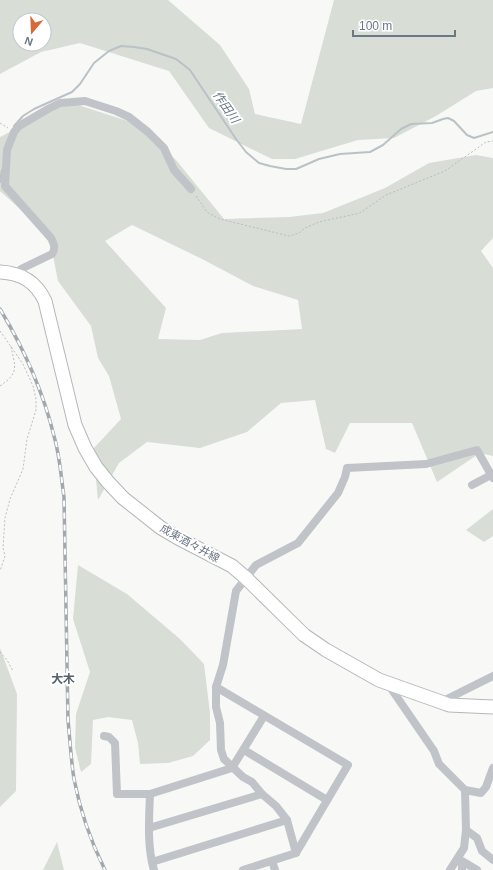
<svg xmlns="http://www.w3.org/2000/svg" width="493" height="870" font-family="Arial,'Noto Sans JP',sans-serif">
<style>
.green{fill:#d8ddd6;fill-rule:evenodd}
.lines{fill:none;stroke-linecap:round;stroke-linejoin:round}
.stream{stroke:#b9c2c7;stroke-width:2}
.primary-casing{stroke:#b4b8bc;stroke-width:15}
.path{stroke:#bbbdc0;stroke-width:1;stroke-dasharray:2 2;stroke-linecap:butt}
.street{stroke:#c0c4c8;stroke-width:8}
.primary{stroke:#fff;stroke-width:13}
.rail-casing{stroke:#a2a8ae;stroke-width:3.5}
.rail{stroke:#fff;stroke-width:2;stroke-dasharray:6;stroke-linecap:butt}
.labels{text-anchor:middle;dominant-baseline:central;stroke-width:4;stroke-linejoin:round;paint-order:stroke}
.street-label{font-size:11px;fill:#6a7785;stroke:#fff}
.water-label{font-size:12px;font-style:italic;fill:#667780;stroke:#fff}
.neighbourhood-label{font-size:12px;font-weight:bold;fill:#57616b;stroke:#fff}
</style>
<rect width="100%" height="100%" fill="#f8f9f6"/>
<g class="green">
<path d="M 0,0 L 168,0 L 220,45 L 249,89 L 255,114 L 301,124 L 334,0 L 493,0 L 493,88 L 476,91 L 436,116 L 394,138 L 358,140 L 295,159 L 272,159 L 209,128 L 169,71 L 80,43 L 41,52 L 0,74 ZM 20,20 L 44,20 L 44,44 L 20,44 Z"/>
<path d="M 69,102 L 140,125 L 176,160 L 224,219 L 289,217 L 323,213 L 385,188 L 429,163 L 476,155 L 493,158 L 493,238 L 481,251 L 493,268 L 493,456 L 480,453 L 437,482 L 412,423 L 350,423 L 335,453 L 326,449 L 315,400 L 281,403 L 247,432 L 200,448 L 147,442 L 119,463 L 98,500 L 93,449 L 121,419 L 109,376 L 98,358 L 91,326 L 58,281 L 49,235 L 0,191 L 0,137 ZM 132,225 L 202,259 L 253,286 L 298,300 L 302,329 L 222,333 L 200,340 L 158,339 L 166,308 L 105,241 Z"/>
<path d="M 493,509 L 493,536 L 484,542 L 466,530 Z"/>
<path d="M 78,565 L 127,594 L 180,639 L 204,664 L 210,713 L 210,740 L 193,756 L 168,763 L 140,764 L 138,743 L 132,720 L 108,717 L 93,720 L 91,764 L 81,772 L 75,748 L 76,714 L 90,672 L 73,619 Z"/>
<path d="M 0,648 L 17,694 L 16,791 L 0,807 Z"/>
<path d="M 57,842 L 64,870 L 43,870 Z"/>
</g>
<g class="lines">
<g class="stream">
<path d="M 14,126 L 23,116 L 34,109 L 72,92 L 80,84 L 94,63 L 109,51 L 121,46 L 134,47 L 147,49 L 176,59 L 190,70 L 236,139 L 246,152 L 259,163 L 270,166 L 286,169 L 296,169 L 319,159 L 340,154 L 370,152 L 383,145 L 401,129 L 411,124 L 432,123 L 443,119 L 448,118 L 454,121 L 467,135 L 474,138 L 493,132"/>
<path d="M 0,182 L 2,170"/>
</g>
<defs>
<path id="primary" d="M 0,272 C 22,273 36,282 45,301 L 75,425 L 85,448 L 96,467 L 108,482 L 123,498 L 161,528 L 178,538 L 232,566 L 246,578 L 304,635 L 326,650 L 379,680 L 441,702 L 449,705 L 493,707"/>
</defs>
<use href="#primary" class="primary-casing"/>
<g class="path">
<path d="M 0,123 L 8,128"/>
<path d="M 196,196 L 207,212 L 212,215 L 220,219 L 289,236 L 299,233 L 305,228 L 319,222 L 360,213 L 386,195 L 445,171 L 486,142 L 493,141"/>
<path d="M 0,331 L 23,364 L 33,386 L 36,399 L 36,410 L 27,439 L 23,469 L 10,499 L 5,518 L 3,548 L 5,556 L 0,571"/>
<path d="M 0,386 C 20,372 15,368 11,346"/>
<path d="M 0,652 L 7,660 L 13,671"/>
</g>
<g class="street">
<path d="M 16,275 L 21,269 L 52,254 C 56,248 54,244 51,238 L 5,186 L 7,150 L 14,132 L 19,126 L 48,109 L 60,103 L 85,101 L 116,111 L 129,117 L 148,132 L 164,148 L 174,170 L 191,189"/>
<path d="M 472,485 L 491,475"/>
<path d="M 388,684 L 434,751 L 439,764 L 465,790 L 466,830 L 477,838 L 482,851 L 493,860"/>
<path d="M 216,687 L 348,765 L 296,853 L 243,870"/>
<path d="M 441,702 L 493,676"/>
<path d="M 104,736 L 109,737 L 115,743 L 117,794 L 150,794 L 232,768 L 264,716"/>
<path d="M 244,750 L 327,800"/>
<path d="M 465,790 L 481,793 L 486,787 L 493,768"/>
<path d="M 150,794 C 149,819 147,847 154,870"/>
<path d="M 149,828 L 262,794"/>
<path d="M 296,853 L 287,820 L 276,806 L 262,794 L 252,782 L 243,777 L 224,759 L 221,750 L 220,723 L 216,707 L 216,687 L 223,665 L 236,591 L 256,565 L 298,543 L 338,493 L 345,477 L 347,468 L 426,464 L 477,450 L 493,478"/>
<path d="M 272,861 L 275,870"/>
<path d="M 152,862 L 287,820"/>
<path d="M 450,870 L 464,848 L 466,830"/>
<path d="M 462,870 L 462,861 L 477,870"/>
</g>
<use href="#primary" class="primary"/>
<defs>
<path id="rail" d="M 0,309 C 24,349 43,391 54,436 C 60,456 61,477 64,497 L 68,720 C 70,740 71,760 74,779 C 80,810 91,842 105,870"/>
</defs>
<use href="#rail" class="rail-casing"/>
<use href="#rail" class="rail"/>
</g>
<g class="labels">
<g class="street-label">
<text transform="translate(190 543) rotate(29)">成東酒々井線</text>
</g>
<g class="water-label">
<text transform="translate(226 107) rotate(55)">作田川</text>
</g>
<g class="neighbourhood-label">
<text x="63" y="679">大木</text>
</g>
</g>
<g transform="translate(32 32) rotate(199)"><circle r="19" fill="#ffffff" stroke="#c3c9ce"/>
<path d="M0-3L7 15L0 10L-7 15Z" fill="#d76938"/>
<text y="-6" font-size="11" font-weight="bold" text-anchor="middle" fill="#6a7785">N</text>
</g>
<path d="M353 30v6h102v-6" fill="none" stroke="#6a7785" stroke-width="2"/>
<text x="359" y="30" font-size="12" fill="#6a7785" stroke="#ffffff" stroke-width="3" paint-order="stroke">100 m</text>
</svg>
